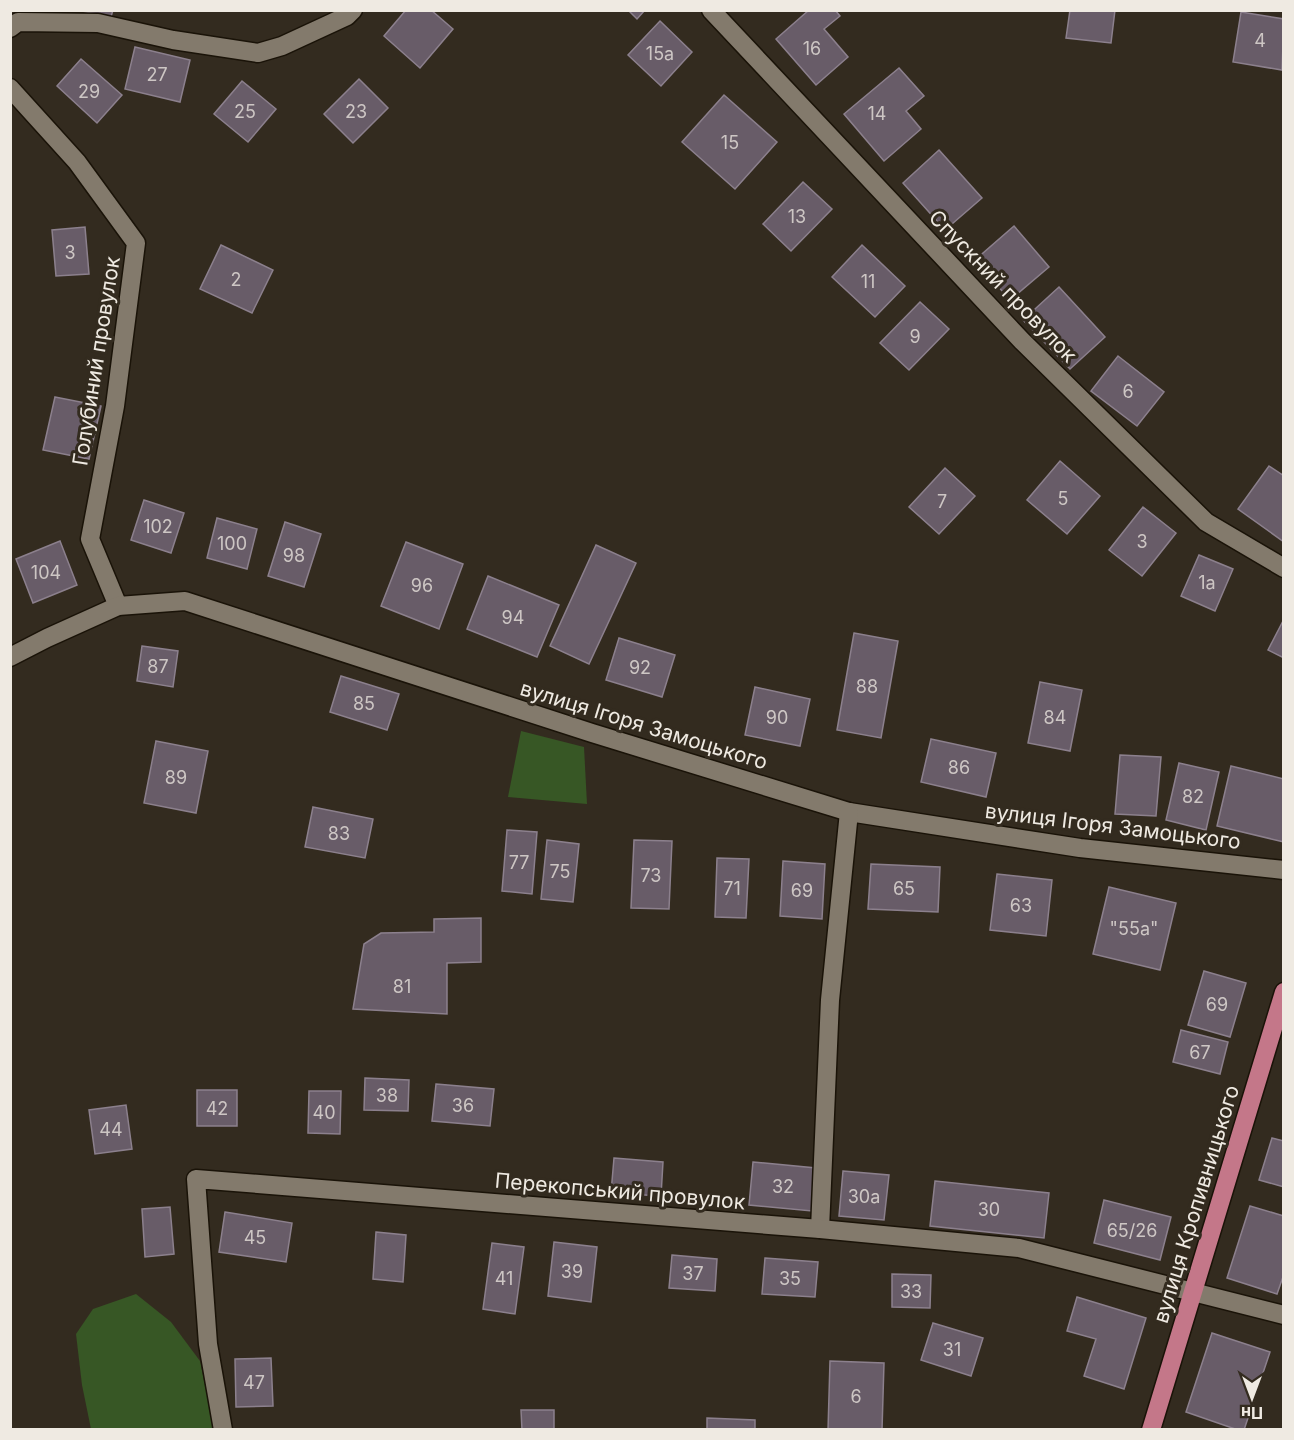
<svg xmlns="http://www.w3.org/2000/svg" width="1294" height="1440" font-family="Inter,sans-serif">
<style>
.green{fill:#375725}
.building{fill:#685c68;stroke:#8c808d;stroke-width:1.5}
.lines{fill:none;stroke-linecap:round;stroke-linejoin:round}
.minor-casing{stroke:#1a1308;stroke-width:21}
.major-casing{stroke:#1a1308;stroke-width:21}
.minor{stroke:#837a6c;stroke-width:18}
.major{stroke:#c47789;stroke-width:18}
.labels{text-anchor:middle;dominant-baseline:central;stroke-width:6;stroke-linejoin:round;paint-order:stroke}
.number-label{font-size:18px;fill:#cdc6c4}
.street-label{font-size:21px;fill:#efeae2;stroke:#332b1f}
</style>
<rect width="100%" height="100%" fill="#332b1f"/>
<g class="green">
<path d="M 521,731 L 584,747 L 587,804 L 508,797 Z"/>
<path d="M 136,1294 L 171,1322 L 200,1361 L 214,1429 L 91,1429 L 82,1385 L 76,1334 L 93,1309 Z"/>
</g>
<g class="building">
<path d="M 77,10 L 113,10 L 111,17 Z"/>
<path d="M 406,10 L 431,10 L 453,29 L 420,68 L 384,36 Z"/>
<path d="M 628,10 L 645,10 L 637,19 Z"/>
<path d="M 809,10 L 835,10 L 840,16 L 824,29 L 848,57 L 816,85 L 776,39 Z"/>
<path d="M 1070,10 L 1115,10 L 1111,43 L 1066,38 Z"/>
<path d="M 1241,12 L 1284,19 L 1282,70 L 1233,62 Z"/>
<path d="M 660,21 L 692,52 L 661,86 L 628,55 Z"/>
<path d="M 135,47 L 190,60 L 180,102 L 125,89 Z"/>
<path d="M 81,59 L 122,95 L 97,123 L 57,86 Z"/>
<path d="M 899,68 L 924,96 L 906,111 L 921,129 L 884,161 L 844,114 Z"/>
<path d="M 359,79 L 388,108 L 353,143 L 324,114 Z"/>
<path d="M 242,81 L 276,109 L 248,142 L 214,114 Z"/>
<path d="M 724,95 L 777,142 L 735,189 L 682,142 Z"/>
<path d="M 939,150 L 982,198 L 945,230 L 903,183 Z"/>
<path d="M 803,182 L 832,209 L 791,251 L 763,224 Z"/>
<path d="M 1014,226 L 1049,267 L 1010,300 L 975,260 Z"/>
<path d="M 85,227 L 89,274 L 56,276 L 52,230 Z"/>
<path d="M 221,245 L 273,270 L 252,313 L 200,289 Z"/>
<path d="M 862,245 L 905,286 L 875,317 L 832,277 Z"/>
<path d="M 1059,287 L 1105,337 L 1070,369 L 1023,320 Z"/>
<path d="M 920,302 L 949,329 L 909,370 L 880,343 Z"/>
<path d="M 1118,356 L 1164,392 L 1137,426 L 1091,391 Z"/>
<path d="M 55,397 L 101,406 L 89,459 L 43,450 Z"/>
<path d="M 1060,461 L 1100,496 L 1067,534 L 1027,500 Z"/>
<path d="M 1269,466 L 1284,476 L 1284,542 L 1238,509 Z"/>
<path d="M 945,468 L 975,496 L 939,534 L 909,507 Z"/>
<path d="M 144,500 L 184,513 L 171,553 L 131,540 Z"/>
<path d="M 1143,507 L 1176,533 L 1142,576 L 1109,550 Z"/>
<path d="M 217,518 L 257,529 L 247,569 L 207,558 Z"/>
<path d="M 285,522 L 321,534 L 304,587 L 268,576 Z"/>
<path d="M 60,541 L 77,585 L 33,603 L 16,559 Z"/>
<path d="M 406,542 L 463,564 L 439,629 L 381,606 Z"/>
<path d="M 596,545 L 636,563 L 589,664 L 550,646 Z"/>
<path d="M 1199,555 L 1233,569 L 1215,611 L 1181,596 Z"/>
<path d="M 488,576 L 559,605 L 537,657 L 467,629 Z"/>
<path d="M 1284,619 L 1284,658 L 1268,650 Z"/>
<path d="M 854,633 L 898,641 L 881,738 L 837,730 Z"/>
<path d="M 619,638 L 675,655 L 662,697 L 606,680 Z"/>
<path d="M 142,646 L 178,651 L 173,687 L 137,681 Z"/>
<path d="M 341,676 L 399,694 L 387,730 L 330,712 Z"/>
<path d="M 1040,682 L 1082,690 L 1070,751 L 1028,743 Z"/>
<path d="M 755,687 L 810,699 L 800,746 L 745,735 Z"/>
<path d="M 931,739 L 996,753 L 986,797 L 921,782 Z"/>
<path d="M 156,741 L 208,751 L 196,813 L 144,803 Z"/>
<path d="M 1120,755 L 1161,757 L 1156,816 L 1115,814 Z"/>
<path d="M 1179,763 L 1219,772 L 1206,830 L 1166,820 Z"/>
<path d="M 1231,766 L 1284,779 L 1284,842 L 1217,826 Z"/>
<path d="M 313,807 L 373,819 L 365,858 L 305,847 Z"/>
<path d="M 507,830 L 537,832 L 532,894 L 502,891 Z"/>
<path d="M 547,840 L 579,844 L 573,902 L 541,899 Z"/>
<path d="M 634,840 L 672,841 L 669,909 L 631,908 Z"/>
<path d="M 717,858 L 749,859 L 746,918 L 715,917 Z"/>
<path d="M 783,861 L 825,864 L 822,919 L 780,916 Z"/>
<path d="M 871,864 L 940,867 L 938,912 L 868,909 Z"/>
<path d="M 997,874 L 1052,880 L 1046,936 L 990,930 Z"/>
<path d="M 1109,887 L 1176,903 L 1160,970 L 1093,954 Z"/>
<path d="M 481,918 L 481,962 L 447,963 L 447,1014 L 353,1009 L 364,944 L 381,933 L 434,932 L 434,919 Z"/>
<path d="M 1204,971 L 1246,983 L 1230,1037 L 1188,1025 Z"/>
<path d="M 1181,1030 L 1228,1042 L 1220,1074 L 1173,1062 Z"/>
<path d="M 365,1078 L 409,1080 L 408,1111 L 364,1110 Z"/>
<path d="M 436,1084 L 494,1089 L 490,1126 L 432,1121 Z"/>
<rect x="197" y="1090" width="40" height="36"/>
<path d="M 309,1091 L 341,1091 L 340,1134 L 308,1133 Z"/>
<path d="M 126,1105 L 132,1149 L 95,1154 L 89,1110 Z"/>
<path d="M 1272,1138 L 1284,1141 L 1284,1187 L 1259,1180 Z"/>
<path d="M 614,1158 L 663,1162 L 661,1196 L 611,1193 Z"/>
<path d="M 753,1162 L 816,1168 L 812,1211 L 749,1205 Z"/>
<path d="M 843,1171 L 889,1175 L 884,1220 L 839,1216 Z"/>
<path d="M 935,1181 L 1049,1193 L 1044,1238 L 930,1226 Z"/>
<path d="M 1104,1200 L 1171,1217 L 1160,1260 L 1094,1243 Z"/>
<path d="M 1250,1206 L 1284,1216 L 1284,1274 L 1277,1294 L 1227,1278 Z"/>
<path d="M 170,1207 L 174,1254 L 145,1257 L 142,1209 Z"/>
<path d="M 225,1212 L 292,1223 L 286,1262 L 219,1252 Z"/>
<path d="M 376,1232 L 406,1235 L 403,1282 L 373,1279 Z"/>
<path d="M 554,1242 L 597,1247 L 591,1302 L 548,1296 Z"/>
<path d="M 492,1243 L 524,1247 L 515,1314 L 483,1309 Z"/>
<path d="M 672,1255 L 717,1259 L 715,1291 L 669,1288 Z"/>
<path d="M 765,1258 L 818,1262 L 815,1297 L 762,1294 Z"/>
<path d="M 892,1274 L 931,1275 L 930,1308 L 892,1307 Z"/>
<path d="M 1077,1297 L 1146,1318 L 1124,1389 L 1084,1376 L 1096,1339 L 1067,1331 Z"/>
<path d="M 933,1323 L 983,1338 L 971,1376 L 921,1360 Z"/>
<path d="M 1212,1333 L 1270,1352 L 1244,1430 L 1238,1430 L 1186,1412 Z"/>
<path d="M 271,1358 L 273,1406 L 236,1407 L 235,1359 Z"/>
<path d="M 830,1361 L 884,1363 L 882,1430 L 828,1430 Z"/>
<path d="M 521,1410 L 554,1410 L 554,1429 L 582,1430 L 522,1430 Z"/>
<path d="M 707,1418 L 755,1420 L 755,1430 L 707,1430 Z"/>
</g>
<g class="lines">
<defs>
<g id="minor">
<path d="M 711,10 L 1022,341 L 1206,522 L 1284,568"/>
<path d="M 10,28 L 18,22 L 98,23 L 173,40 L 258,53 L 282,46 L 347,16 L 353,10"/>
<path d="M 10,88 L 77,162 L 136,243 L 115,406 L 90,539 L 118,606"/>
<path d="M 10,657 L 47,638 L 118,606 L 185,601 L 592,733 L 849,812 L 1080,848 L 1284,870"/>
<path d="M 820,1229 L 830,1000 L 849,812"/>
<path d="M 223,1430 L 208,1344 L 196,1179 L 820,1229 L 1019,1248 L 1284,1315"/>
</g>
<path id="major" d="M 1151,1430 L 1284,992"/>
</defs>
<use href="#minor" class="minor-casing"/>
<use href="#major" class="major-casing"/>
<use href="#minor" class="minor"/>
<use href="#major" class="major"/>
</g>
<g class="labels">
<g class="number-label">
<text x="1260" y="40">4</text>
<text x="812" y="48">16</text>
<text x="660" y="53">15а</text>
<text x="157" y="74">27</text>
<text x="89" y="91">29</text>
<text x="245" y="111">25</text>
<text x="356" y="111">23</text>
<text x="877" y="113">14</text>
<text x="730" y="142">15</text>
<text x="797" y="216">13</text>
<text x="70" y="252">3</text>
<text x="236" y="279">2</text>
<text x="868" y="281">11</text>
<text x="915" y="336">9</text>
<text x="1128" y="391">6</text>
<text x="1063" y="498">5</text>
<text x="942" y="501">7</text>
<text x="158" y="526">102</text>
<text x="1142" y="541">3</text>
<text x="232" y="543">100</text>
<text x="294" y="555">98</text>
<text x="46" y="572">104</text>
<text x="1207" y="582">1а</text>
<text x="422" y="585">96</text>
<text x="513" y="617">94</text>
<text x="158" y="666">87</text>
<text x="640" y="667">92</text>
<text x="867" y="686">88</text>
<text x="364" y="703">85</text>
<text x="777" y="717">90</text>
<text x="1055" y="717">84</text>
<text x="959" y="767">86</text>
<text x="176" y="777">89</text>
<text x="1193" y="796">82</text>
<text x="339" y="833">83</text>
<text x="519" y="862">77</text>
<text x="560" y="871">75</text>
<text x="651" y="875">73</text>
<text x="732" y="888">71</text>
<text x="904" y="888">65</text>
<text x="802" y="890">69</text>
<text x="1021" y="905">63</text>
<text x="1134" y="928">"55а"</text>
<text x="402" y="986">81</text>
<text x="1217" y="1004">69</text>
<text x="1200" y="1052">67</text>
<text x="387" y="1095">38</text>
<text x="463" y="1105">36</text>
<text x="217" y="1108">42</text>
<text x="324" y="1112">40</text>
<text x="111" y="1129">44</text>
<text x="783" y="1186">32</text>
<text x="864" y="1196">30а</text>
<text x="989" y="1209">30</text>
<text x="1132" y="1230">65/26</text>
<text x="255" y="1237">45</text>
<text x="572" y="1271">39</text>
<text x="693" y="1273">37</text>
<text x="504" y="1278">41</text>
<text x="790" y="1278">35</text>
<text x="911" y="1291">33</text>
<text x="952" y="1349">31</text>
<text x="254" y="1382">47</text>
<text x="856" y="1396">6</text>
</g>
<g class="street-label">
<text transform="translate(1003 286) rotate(46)">Спускний провулок</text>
<text transform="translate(96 361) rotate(-81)">Голубиний провулок</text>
<text transform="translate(644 725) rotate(17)">вулиця Ігоря Замоцького</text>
<text transform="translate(1113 826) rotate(7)">вулиця Ігоря Замоцького</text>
<text transform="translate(620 1191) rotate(5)">Перекопський провулок</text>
<text transform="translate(1196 1204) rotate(-73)">вулиця Кропивницького</text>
</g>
</g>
<rect width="1294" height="1440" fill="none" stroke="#efeae2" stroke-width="24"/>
<g transform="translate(1252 1398) rotate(180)" stroke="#332b1f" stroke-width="4.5" paint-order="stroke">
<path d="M0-4.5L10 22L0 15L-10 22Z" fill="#efeae2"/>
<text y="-9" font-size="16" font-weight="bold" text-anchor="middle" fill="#efeae2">Пн</text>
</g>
</svg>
